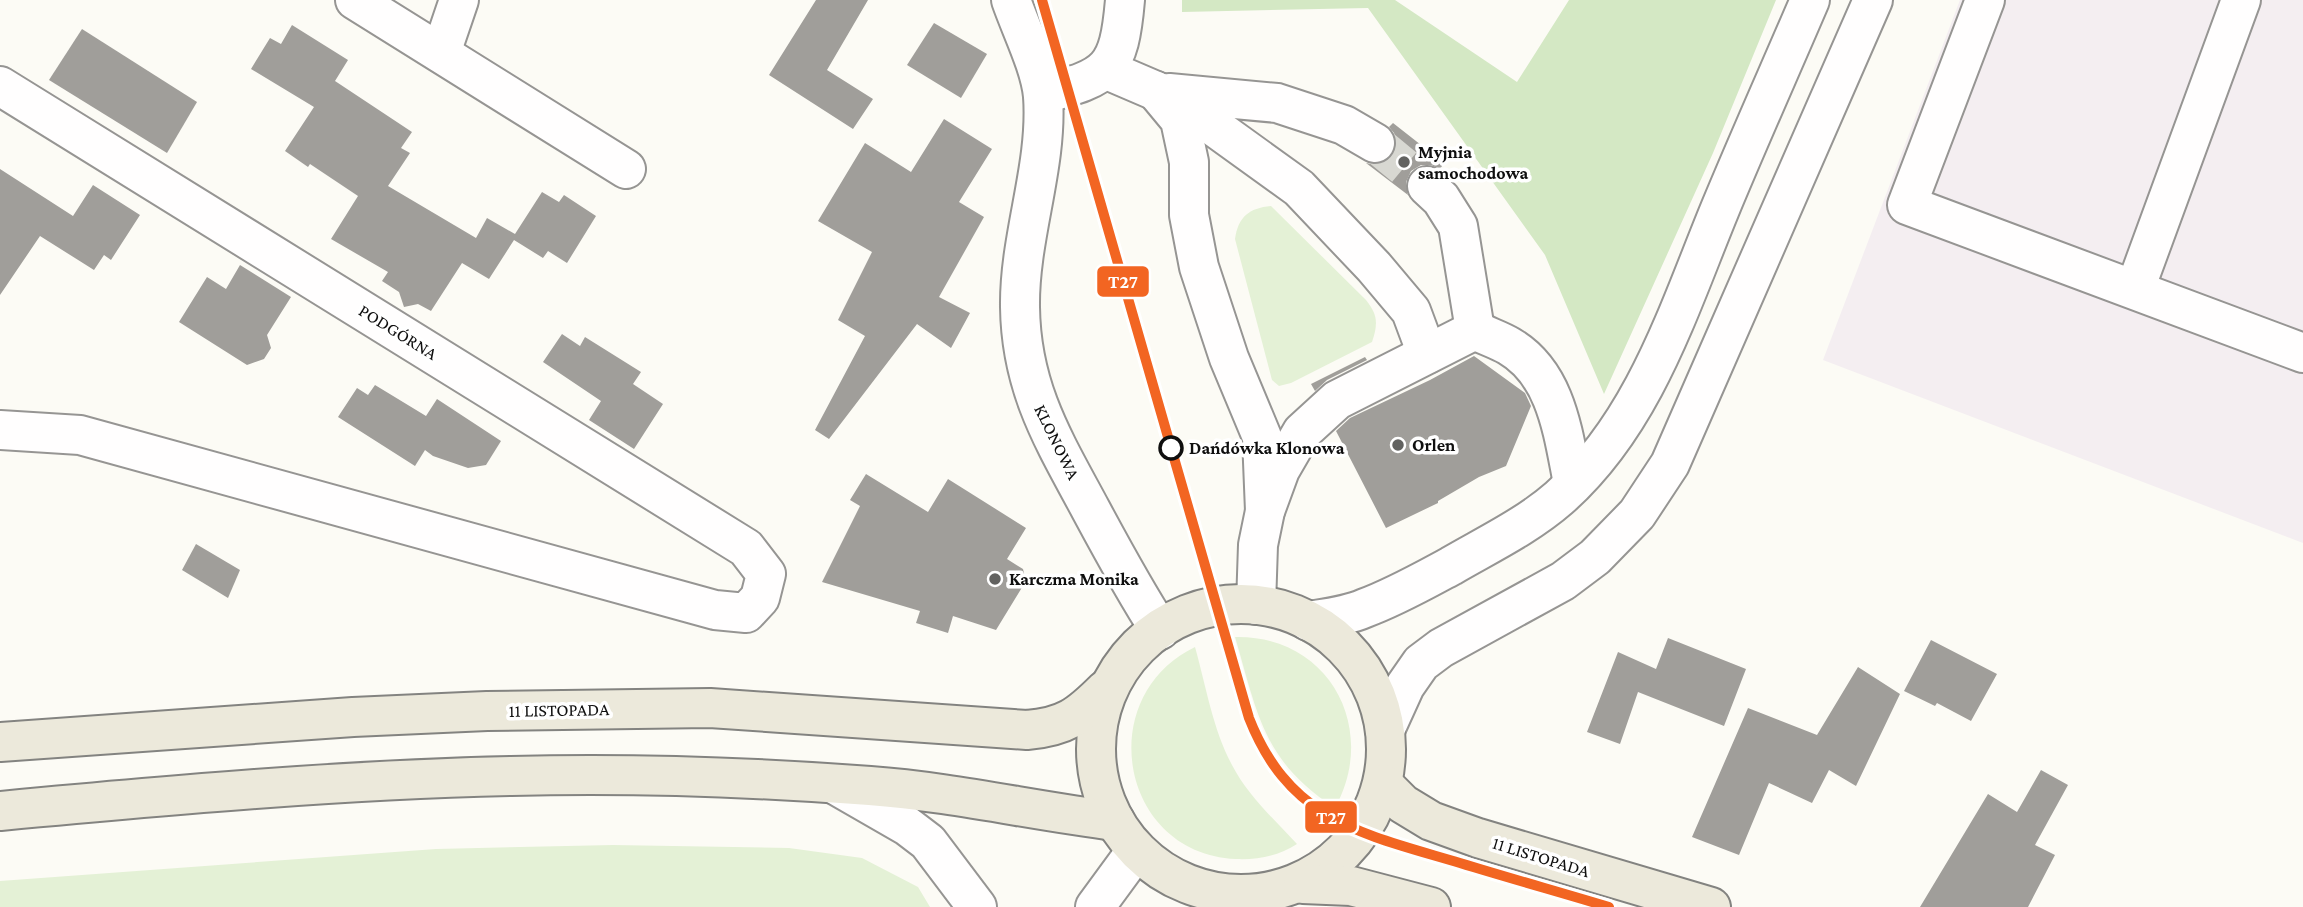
<svg xmlns="http://www.w3.org/2000/svg" width="2303" height="907" font-family="'Crimson Pro',serif">
<style>
.industrial{fill:#f4eef1}
.green{fill:#e4f1d6}
.forest{fill:#d4e8c4}
.building{fill:#a09e9a}
.lines{fill:none;stroke-linecap:round;stroke-linejoin:round}
.minor-tunnel{stroke:#d8d8d2;stroke-width:38;stroke-dasharray:38 19;stroke-linecap:butt}
.minor-casing{stroke:#969593;stroke-width:42}
.major-casing{stroke:#838380;stroke-width:42}
.minor{stroke:#fffefe;stroke-width:38}
.major{stroke:#ece9db;stroke-width:38}
.tram-1-casing{stroke:#fff;stroke-width:16}
.tram-1{stroke:#f26522;stroke-width:10}
.poi-dot{fill:#626260;stroke:#fff;stroke-width:2.5}
.stop-dot{fill:#fff;stroke:#0f0f0f;stroke-width:3.5}
.labels{text-anchor:middle;dominant-baseline:central;stroke-width:7;stroke-linejoin:round;paint-order:stroke}
.poi-label{font-size:18px;font-weight:bold;fill:#0f0f0f;stroke:#fff;text-anchor:start}
.street-label{font-size:18px;fill:#0f0f0f;stroke:#fff}
.stop-label{font-size:18px;font-weight:bold;fill:#0f0f0f;stroke:#fff;text-anchor:start}
.line-badge{stroke:#fff;stroke-width:2.5}
.badge-label{font-size:19px;text-anchor:middle;font-weight:bold;fill:#fff}
</style>
<rect width="100%" height="100%" fill="#fcfbf5"/>
<path class="industrial" d="M 1960,0 L 2303,0 L 2303,543 L 1823,360 Z"/>
<g class="green">
<path d="M 1271,206 L 1366,300 C 1378,315 1378,324 1372,342 L 1291,383 L 1279,386 L 1272,380 L 1235,239 C 1238,217 1249,208 1271,206 Z"/>
<path d="M 1235,637 C 1329,635 1379,728 1335,808 C 1263,761 1258,715 1235,637 Z"/>
<path d="M 1195,647 C 1206,686 1213,730 1232,765 C 1248,796 1274,819 1297,844 C 1279,856 1257,860 1236,859 C 1120,854 1092,697 1195,647 Z"/>
<path d="M 613,845 L 789,848 L 862,858 L 918,887 L 930,907 L 0,907 L 0,881 L 436,849 Z"/>
</g>
<path class="forest" d="M 1182,0 L 1395,0 L 1517,82 L 1569,0 L 1776,0 L 1713,153 L 1604,394 L 1545,255 L 1368,8 L 1182,12 Z"/>
<g class="building">
<path d="M 816,0 L 868,0 L 827,70 L 873,99 L 853,129 L 769,75 Z"/>
<path d="M 934,23 L 987,54 L 961,98 L 907,65 Z"/>
<path d="M 292,25 L 348,60 L 335,81 L 412,132 L 401,148 L 410,153 L 388,186 L 476,238 L 487,218 L 515,234 L 542,192 L 559,202 L 564,195 L 596,216 L 567,263 L 548,251 L 543,258 L 514,240 L 489,279 L 462,263 L 431,311 L 418,304 L 404,307 L 399,292 L 382,281 L 388,272 L 331,239 L 358,196 L 310,164 L 308,167 L 285,151 L 314,107 L 251,69 L 270,38 L 281,44 Z"/>
<path d="M 82,29 L 197,102 L 167,153 L 49,80 Z"/>
<path d="M 944,119 L 992,149 L 959,202 L 984,217 L 939,297 L 970,313 L 951,348 L 917,324 L 829,439 L 815,430 L 865,336 L 838,320 L 872,252 L 818,221 L 865,143 L 911,172 Z"/>
<path d="M 1393,123 L 1444,163 L 1440,169 L 1431,165 L 1421,165 L 1411,171 L 1406,182 L 1408,195 L 1366,163 L 1376,165 L 1385,162 L 1394,155 L 1397,142 L 1394,133 L 1389,127 Z"/>
<path d="M 0,169 L 73,216 L 93,185 L 140,215 L 111,260 L 104,255 L 94,270 L 40,236 L 0,295 Z"/>
<path d="M 240,265 L 291,297 L 267,335 L 271,348 L 264,359 L 247,365 L 179,322 L 207,277 L 226,289 Z"/>
<path d="M 562,334 L 580,346 L 585,337 L 641,372 L 633,384 L 663,404 L 634,449 L 589,420 L 601,401 L 543,362 Z"/>
<path d="M 1474,356 L 1525,393 L 1531,406 L 1506,466 L 1479,477 L 1438,501 L 1438,503 L 1386,528 L 1336,431 L 1350,418 L 1430,380 Z"/>
<path d="M 1365,357 L 1367,360 L 1327,380 L 1315,391 L 1311,384 Z"/>
<path d="M 375,385 L 426,416 L 437,399 L 501,441 L 486,465 L 468,468 L 433,456 L 425,450 L 415,466 L 338,417 L 357,388 L 368,395 Z"/>
<path d="M 866,474 L 928,512 L 948,479 L 1026,528 L 1007,559 L 1023,569 L 1026,581 L 996,630 L 953,616 L 948,633 L 916,623 L 920,611 L 822,582 L 860,506 L 850,500 Z"/>
<path d="M 196,544 L 240,570 L 228,598 L 182,570 Z"/>
<path d="M 1668,638 L 1746,669 L 1724,726 L 1638,692 L 1620,744 L 1587,732 L 1618,652 L 1656,669 Z"/>
<path d="M 1931,640 L 1997,674 L 1971,721 L 1937,703 L 1935,706 L 1904,691 Z"/>
<path d="M 1858,667 L 1900,694 L 1856,786 L 1829,770 L 1812,803 L 1769,783 L 1739,855 L 1692,837 L 1748,708 L 1817,735 Z"/>
<path d="M 2041,770 L 2068,785 L 2035,845 L 2055,855 L 2028,907 L 1920,907 L 1988,794 L 2017,812 Z"/>
</g>
<g class="lines">
<path class="minor-tunnel" d="M 1375,143 L 1427,186"/>
<defs>
<g id="minor">
<path d="M 355,0 L 626,169"/>
<path d="M 1011,0 C 1021,29 1040,66 1043,96 C 1048,167 1019,236 1020,307 C 1021,389 1054,441 1091,510 C 1113,551 1135,592 1160,630"/>
<path d="M 1985,0 L 1907,205 L 2303,353"/>
<path d="M 441,53 L 459,0"/>
<path d="M 1107,70 L 1156,91 L 1195,113 L 1299,188 L 1374,267 L 1411,311 L 1427,354"/>
<path d="M 0,86 L 746,548 L 766,574 L 760,598 L 746,613 L 715,610 L 80,435 L 0,430"/>
<path d="M 1156,91 L 1180,120 L 1189,162 L 1189,215 L 1199,267 L 1229,358 L 1262,437 L 1265,511"/>
<path d="M 1169,93 L 1277,103 L 1344,125 L 1375,143"/>
<path d="M 1043,94 C 1109,77 1119,70 1125,0"/>
<path d="M 1427,186 L 1441,199 L 1458,226 L 1475,330"/>
<path d="M 2135,289 L 2241,0"/>
<path d="M 1475,330 C 1486,336 1499,340 1509,346 C 1557,374 1563,434 1573,483"/>
<path d="M 1256,605 L 1258,545 L 1265,511 L 1280,470 L 1302,432 L 1337,400 L 1475,330"/>
<path d="M 1308,621 C 1327,618 1347,616 1365,608 C 1395,597 1423,581 1451,566 C 1487,545 1527,526 1559,498 C 1644,423 1678,311 1720,209 C 1749,139 1780,70 1810,0"/>
<path d="M 1385,730 L 1405,686 L 1421,663 L 1441,648 L 1563,581 L 1595,557 L 1637,514 L 1670,464 L 1873,0"/>
<path d="M 834,784 L 907,826 L 928,842 L 977,907"/>
<path d="M 1095,907 L 1136,851"/>
</g>
<g id="major">
<circle cx="1241" cy="749" r="145"/>
<path d="M 0,742 L 353,717 L 487,711 L 710,708 L 1027,730 C 1065,727 1079,716 1105,690"/>
<path d="M 1383,784 L 1403,804 L 1431,821 L 1478,838 L 1711,907"/>
<path d="M 0,811 C 170,795 340,780 511,776 C 630,773 751,777 870,786 C 953,792 1034,811 1115,821"/>
<path d="M 1303,884 L 1351,886 L 1431,907"/>
</g>
</defs>
<use href="#minor" class="minor-casing"/>
<use href="#major" class="major-casing"/>
<use href="#minor" class="minor"/>
<use href="#major" class="major"/>
<defs>
<path id="tram-1" d="M 1042,0 L 1249,718 C 1290,822 1363,834 1460,863 C 1509,878 1559,892 1609,907"/>
</defs>
<use href="#tram-1" class="tram-1-casing"/>
<use href="#tram-1" class="tram-1"/>
</g>
<g class="poi-dot">
<circle cx="1404" cy="162" r="7"/>
<circle cx="1398" cy="445" r="7"/>
<circle cx="995" cy="579" r="7"/>
</g>
<circle class="stop-dot" cx="1171" cy="448" r="11"/>
<g class="labels">
<g class="poi-label">
<text x="1418" y="152">Myjnia<tspan x="1418" dy="21">samochodowa</tspan></text>
<text x="1412" y="445">Orlen</text>
<text x="1009" y="579">Karczma Monika</text>
</g>
<g class="street-label">
<text transform="translate(398 332) rotate(32)">PODGÓRNA</text>
<text transform="translate(1057 442) rotate(64)">KLONOWA</text>
<text transform="translate(559 710) rotate(-1)">11 LISTOPADA</text>
<text transform="translate(1541 857) rotate(17)">11 LISTOPADA</text>
</g>
<g class="stop-label">
<text x="1189" y="448">Dańdówka Klonowa</text>
</g>
</g>
<g class="line-badge">
<rect x="1096" y="265" width="54" height="33" rx="7" fill="#f26522"/>
<rect x="1304" y="800" width="54" height="34" rx="7" fill="#f26522"/>
</g>
<g class="badge-label">
<text x="1123" y="288">T27</text>
<text x="1331" y="824">T27</text>
</g>
</svg>
